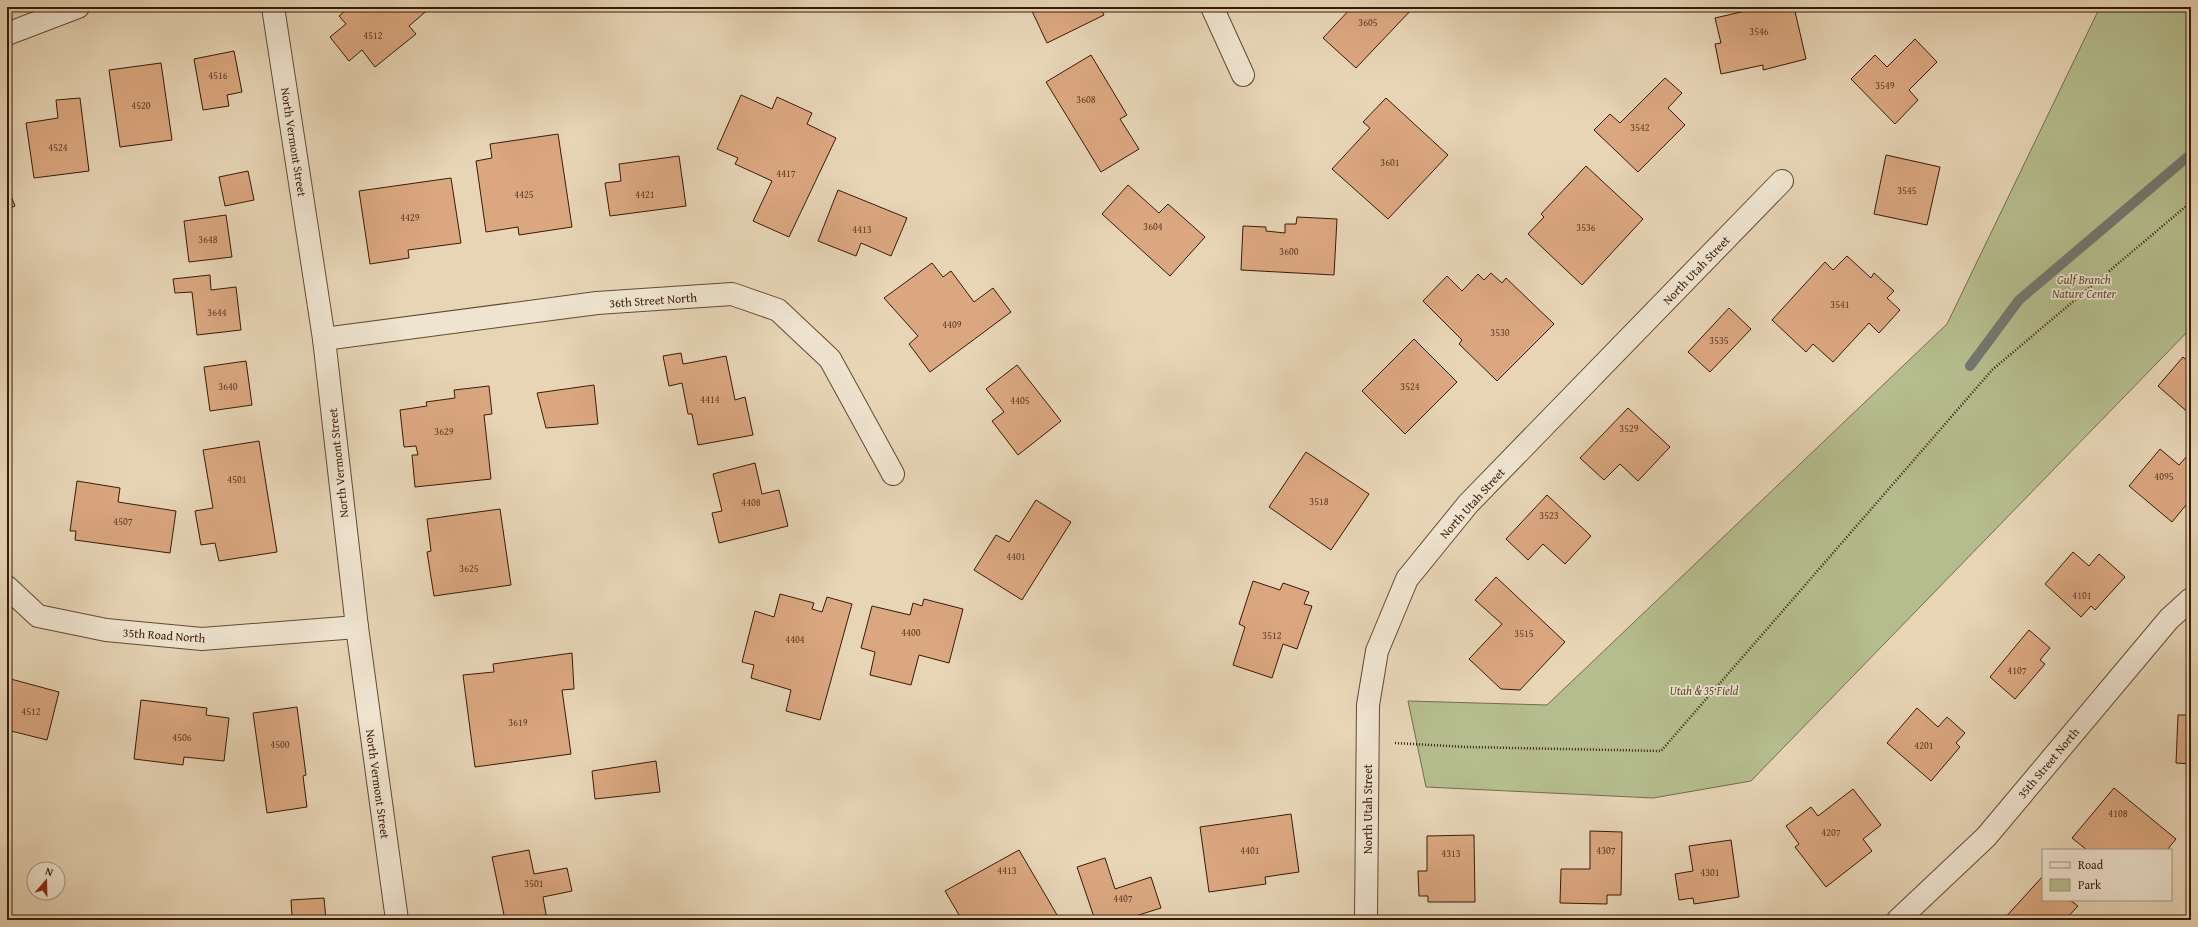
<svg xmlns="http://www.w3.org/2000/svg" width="2198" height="927" font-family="'Gentium Book Plus',serif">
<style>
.green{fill:#b5bd8e;stroke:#766c4a}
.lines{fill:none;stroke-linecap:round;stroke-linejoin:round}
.stream{stroke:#727870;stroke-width:10}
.building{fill:#dba781;stroke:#381a06}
.minor-casing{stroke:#644932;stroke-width:24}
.path{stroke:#381a06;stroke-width:2.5;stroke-dasharray:1 2;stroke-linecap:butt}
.minor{stroke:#efe4d0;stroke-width:22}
.labels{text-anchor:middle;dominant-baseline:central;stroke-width:3.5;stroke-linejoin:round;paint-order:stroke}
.number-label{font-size:10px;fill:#613d25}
.street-label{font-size:12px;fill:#381a06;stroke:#efe4d0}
.park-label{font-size:12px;font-style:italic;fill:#5e4b2f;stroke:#efe4d0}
</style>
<rect width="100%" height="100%" fill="#e7d5b6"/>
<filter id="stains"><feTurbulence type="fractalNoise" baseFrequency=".005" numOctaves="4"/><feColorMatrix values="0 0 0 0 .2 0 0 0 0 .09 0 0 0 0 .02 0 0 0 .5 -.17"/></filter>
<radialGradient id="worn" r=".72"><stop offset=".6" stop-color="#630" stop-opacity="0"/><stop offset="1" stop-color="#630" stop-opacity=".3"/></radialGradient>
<path class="green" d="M 2100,7 L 2191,7 L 2191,328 L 1751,781 L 1653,798 L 1426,787 L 1408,701 L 1547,705 L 1947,324 Z"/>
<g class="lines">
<path class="stream" d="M 1970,366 L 2019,300 L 2191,154"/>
</g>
<g class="building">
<path d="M 350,7 L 431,7 L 409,26 L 416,34 L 375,67 L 362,50 L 349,61 L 330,37 L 346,24 L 339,16 Z"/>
<path d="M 1030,7 L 1100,7 L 1104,15 L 1047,43 Z"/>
<path d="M 1352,7 L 1414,7 L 1356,68 L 1323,38 Z"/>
<path d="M 1763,7 L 1794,7 L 1806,59 L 1763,70 L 1763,65 L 1721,74 L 1715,44 L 1721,43 L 1715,18 Z"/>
<path d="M 1915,39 L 1937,62 L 1909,90 L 1918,100 L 1895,124 L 1851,79 L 1875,55 L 1887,67 Z"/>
<path d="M 234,51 L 242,92 L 227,95 L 229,106 L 203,110 L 194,59 Z"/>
<path d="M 1091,55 L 1127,115 L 1120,119 L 1139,149 L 1101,172 L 1046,82 Z"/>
<path d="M 161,63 L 172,140 L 120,147 L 109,70 Z"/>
<path d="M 1665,78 L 1682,93 L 1668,108 L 1685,125 L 1638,172 L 1594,130 L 1610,114 L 1620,123 Z"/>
<path d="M 741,95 L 772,109 L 777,97 L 812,113 L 807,124 L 836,138 L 789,237 L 753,221 L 772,181 L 735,164 L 738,158 L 717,149 Z"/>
<path d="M 80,98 L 89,171 L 34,178 L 26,123 L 58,118 L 56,100 Z"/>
<path d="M 1386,98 L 1448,155 L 1388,219 L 1332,169 L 1370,128 L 1363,122 Z"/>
<path d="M 558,134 L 572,227 L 519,235 L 518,227 L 486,232 L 476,161 L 492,158 L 490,144 Z"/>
<path d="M 1886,155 L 1940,167 L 1927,225 L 1874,214 Z"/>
<path d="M 679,156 L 686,206 L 610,216 L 605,183 L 621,181 L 619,164 Z"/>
<path d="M 1586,166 L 1643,219 L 1582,285 L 1528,234 L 1544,217 L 1541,214 Z"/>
<path d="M 248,171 L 254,200 L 225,206 L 219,177 Z"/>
<path d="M 451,178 L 461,243 L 408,250 L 409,258 L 370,264 L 359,191 Z"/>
<path d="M 1128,185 L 1159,213 L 1168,204 L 1205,237 L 1170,276 L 1102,214 Z"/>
<path d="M 7,186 L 15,206 L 7,209 Z"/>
<path d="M 838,190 L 907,218 L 891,256 L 861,243 L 856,256 L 818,241 Z"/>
<path d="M 226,215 L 232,257 L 189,262 L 184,221 Z"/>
<path d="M 1297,217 L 1337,219 L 1334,275 L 1241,270 L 1243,226 L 1266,227 L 1266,231 L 1285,233 L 1285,224 L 1296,224 Z"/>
<path d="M 1847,256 L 1871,278 L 1874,273 L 1894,291 L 1887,298 L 1900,310 L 1879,333 L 1869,323 L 1833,362 L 1813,344 L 1806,352 L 1772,320 L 1825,262 L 1833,270 Z"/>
<path d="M 932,263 L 943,277 L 951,271 L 974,302 L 993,288 L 1011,312 L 930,372 L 909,344 L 918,336 L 884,298 Z"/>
<path d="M 1491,273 L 1502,283 L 1506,278 L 1554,324 L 1497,381 L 1459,344 L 1462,340 L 1423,301 L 1447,276 L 1462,291 L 1478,274 L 1484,280 Z"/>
<path d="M 210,275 L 211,290 L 236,287 L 241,330 L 197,335 L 192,292 L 175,293 L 173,279 Z"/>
<path d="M 1729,308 L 1751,329 L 1710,372 L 1688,352 Z"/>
<path d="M 1414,339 L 1457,382 L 1405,434 L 1362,391 Z"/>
<path d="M 681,353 L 683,364 L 726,356 L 735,400 L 745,397 L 753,435 L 698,445 L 692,414 L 688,414 L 682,383 L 669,386 L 663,356 Z"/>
<path d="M 2183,357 L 2191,364 L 2191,415 L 2158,386 Z"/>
<path d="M 246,361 L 252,405 L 210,411 L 204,367 Z"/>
<path d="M 1017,365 L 1061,421 L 1018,455 L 992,421 L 1004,412 L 986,389 Z"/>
<path d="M 594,385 L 598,424 L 546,428 L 537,393 Z"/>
<path d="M 489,386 L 492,414 L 484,415 L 491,479 L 415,487 L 412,455 L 418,455 L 416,446 L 404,447 L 400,410 L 427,406 L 426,402 L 455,398 L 454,390 Z"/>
<path d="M 1628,408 L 1670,447 L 1638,481 L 1620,464 L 1604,480 L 1580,458 Z"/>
<path d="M 259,441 L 277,552 L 219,561 L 215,543 L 201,545 L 195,511 L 213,508 L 203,450 Z"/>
<path d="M 2160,449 L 2179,465 L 2188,455 L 2191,457 L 2191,499 L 2172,522 L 2129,486 Z"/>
<path d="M 1306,452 L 1369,494 L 1331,550 L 1269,507 Z"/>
<path d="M 755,463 L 762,494 L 779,490 L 788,526 L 719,543 L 712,513 L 722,511 L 713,474 Z"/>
<path d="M 77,481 L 120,488 L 118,502 L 176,511 L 170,553 L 75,540 L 76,531 L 70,531 Z"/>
<path d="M 1547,495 L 1591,536 L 1565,564 L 1543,544 L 1528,560 L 1506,539 Z"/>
<path d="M 1036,500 L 1071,522 L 1022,600 L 974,570 L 996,535 L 1009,542 Z"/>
<path d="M 500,509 L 511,585 L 434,596 L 427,552 L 431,551 L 427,519 Z"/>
<path d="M 2073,552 L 2089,566 L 2099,554 L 2125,577 L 2095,610 L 2091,606 L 2081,617 L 2045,584 Z"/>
<path d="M 1496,577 L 1565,642 L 1520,690 L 1501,689 L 1469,659 L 1502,624 L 1475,600 Z"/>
<path d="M 1253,581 L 1280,590 L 1283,583 L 1309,592 L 1304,604 L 1312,606 L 1297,649 L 1283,644 L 1272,678 L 1233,665 L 1245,627 L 1239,624 Z"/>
<path d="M 780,594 L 814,603 L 812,609 L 822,612 L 827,597 L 852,604 L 820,720 L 786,711 L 791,690 L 751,678 L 754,665 L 742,662 L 755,611 L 774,617 Z"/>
<path d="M 924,599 L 963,609 L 949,663 L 919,655 L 911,685 L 870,675 L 875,652 L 861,648 L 872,606 L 910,615 L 913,603 L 922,606 Z"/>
<path d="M 2029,630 L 2050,648 L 2040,660 L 2045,664 L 2015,699 L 1990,677 Z"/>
<path d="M 572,653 L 574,689 L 562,690 L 571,754 L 475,767 L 463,675 L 494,672 L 493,664 Z"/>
<path d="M 7,678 L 59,692 L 47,740 L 7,730 Z"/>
<path d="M 141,700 L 207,708 L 206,715 L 229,718 L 224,761 L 184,757 L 183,765 L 134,759 Z"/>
<path d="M 297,707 L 306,775 L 303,776 L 307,807 L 267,813 L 253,713 Z"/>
<path d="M 1917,708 L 1938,727 L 1947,717 L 1965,733 L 1956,743 L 1960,747 L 1931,781 L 1887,743 Z"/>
<path d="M 2178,715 L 2191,715 L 2191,764 L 2176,763 Z"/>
<path d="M 656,761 L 660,792 L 595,799 L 592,771 Z"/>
<path d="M 2114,788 L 2176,839 L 2167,850 L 2087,850 L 2072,838 Z"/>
<path d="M 1853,789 L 1881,825 L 1863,839 L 1872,851 L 1826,887 L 1795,847 L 1799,844 L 1786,826 L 1811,807 L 1818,816 Z"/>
<path d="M 1291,814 L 1299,872 L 1265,877 L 1266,884 L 1209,892 L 1200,827 Z"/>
<path d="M 1590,831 L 1622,832 L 1621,895 L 1607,895 L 1607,904 L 1560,903 L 1561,869 L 1590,869 Z"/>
<path d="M 1474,835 L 1475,902 L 1428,902 L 1428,896 L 1419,896 L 1418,871 L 1427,871 L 1427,836 Z"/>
<path d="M 1731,840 L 1739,897 L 1694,904 L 1693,898 L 1679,900 L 1675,874 L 1693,871 L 1689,846 Z"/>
<path d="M 529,850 L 534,874 L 567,868 L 572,891 L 543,897 L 547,920 L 505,920 L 492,857 Z"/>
<path d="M 1019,850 L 1060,920 L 1003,920 L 1002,918 L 999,920 L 962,920 L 945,891 Z"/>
<path d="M 1105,858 L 1115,889 L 1151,877 L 1161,908 L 1123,920 L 1095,920 L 1077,867 Z"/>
<path d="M 2043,876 L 2043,900 L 2070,900 L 2078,906 L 2065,920 L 2003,920 Z"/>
<path d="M 324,898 L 326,920 L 247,920 L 292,916 L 291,900 Z"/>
</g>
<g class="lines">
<defs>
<g id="minor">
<path d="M 273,7 L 324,339 L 357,627 L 397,920"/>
<path d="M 1212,7 L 1243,75"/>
<path d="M 7,34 L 78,7"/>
<path d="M 324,339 L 597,303 L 732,294 L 778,310 L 830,359 L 893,474"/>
<path d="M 7,587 L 38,616 L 106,630 L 202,639 L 357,627"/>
<path d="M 1366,920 L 1368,705 L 1377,651 L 1407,579 L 1468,504 L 1782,181"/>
<path d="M 1898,920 L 1986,837 L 2169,619 L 2191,599"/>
</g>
</defs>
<use href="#minor" class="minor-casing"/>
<path class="path" d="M 1395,743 L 1467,747 L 1661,751 L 1992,370 L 2191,202"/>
<use href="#minor" class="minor"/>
</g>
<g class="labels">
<g class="number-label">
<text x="1368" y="22">3605</text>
<text x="1759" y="31">3546</text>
<text x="373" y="35">4512</text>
<text x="218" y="75">4516</text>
<text x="1885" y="85">3549</text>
<text x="1086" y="99">3608</text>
<text x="141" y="105">4520</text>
<text x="1640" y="127">3542</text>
<text x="58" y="147">4524</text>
<text x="1390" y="162">3601</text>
<text x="786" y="173">4417</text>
<text x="1907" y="190">3545</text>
<text x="524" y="194">4425</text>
<text x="645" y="194">4421</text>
<text x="410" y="217">4429</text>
<text x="1153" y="226">3604</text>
<text x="1586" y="227">3536</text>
<text x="862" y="229">4413</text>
<text x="208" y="239">3648</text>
<text x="1289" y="251">3600</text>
<text x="1840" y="304">3541</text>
<text x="217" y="312">3644</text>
<text x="952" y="324">4409</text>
<text x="1500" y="332">3530</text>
<text x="1719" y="340">3535</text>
<text x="228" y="386">3640</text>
<text x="1410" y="386">3524</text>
<text x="710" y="399">4414</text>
<text x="1020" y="400">4405</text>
<text x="1629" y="428">3529</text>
<text x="444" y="431">3629</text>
<text x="2164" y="476">4095</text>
<text x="237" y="479">4501</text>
<text x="1319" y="501">3518</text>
<text x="751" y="502">4408</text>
<text x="1549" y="515">3523</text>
<text x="123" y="521">4507</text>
<text x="1016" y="556">4401</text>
<text x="469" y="568">3625</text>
<text x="2082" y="595">4101</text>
<text x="911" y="632">4400</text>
<text x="1524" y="633">3515</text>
<text x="1272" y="635">3512</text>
<text x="795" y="639">4404</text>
<text x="2017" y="670">4107</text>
<text x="31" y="711">4512</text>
<text x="518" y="722">3619</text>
<text x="182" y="737">4506</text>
<text x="280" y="744">4500</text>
<text x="1924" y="745">4201</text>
<text x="2118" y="813">4108</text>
<text x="1831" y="832">4207</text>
<text x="1250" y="850">4401</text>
<text x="1606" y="850">4307</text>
<text x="1451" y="853">4313</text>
<text x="1007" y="870">4413</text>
<text x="1710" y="872">4301</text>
<text x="534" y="883">3501</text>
<text x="1123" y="898">4407</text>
</g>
<g class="street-label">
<text transform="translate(294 142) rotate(81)">North Vermont Street</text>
<text transform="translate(1696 270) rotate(-46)">North Utah Street</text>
<text transform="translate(653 300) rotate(-4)">36th Street North</text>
<text transform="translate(338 463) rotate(-96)">North Vermont Street</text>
<text transform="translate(1472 503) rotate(-48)">North Utah Street</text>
<text transform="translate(164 635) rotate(4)">35th Road North</text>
<text transform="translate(2048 763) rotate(-50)">35th Street North</text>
<text transform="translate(378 784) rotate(82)">North Vermont Street</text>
<text transform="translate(1367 809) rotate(-90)">North Utah Street</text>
</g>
<g class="park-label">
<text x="2084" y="279">Gulf Branch<tspan x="2084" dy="14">Nature Center</tspan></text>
<text x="1704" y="690">Utah &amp; 35 Field</text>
</g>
</g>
<rect width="2198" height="927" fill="none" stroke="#e7d5b6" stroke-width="24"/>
<rect x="8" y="8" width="2182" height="911" fill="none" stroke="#381a06" stroke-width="2"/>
<rect x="12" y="12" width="2174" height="903" fill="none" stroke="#381a06"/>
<rect x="2042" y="849" width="130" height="52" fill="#efe4d0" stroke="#a6937f"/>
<rect x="2050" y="862" width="20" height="6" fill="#efe4d0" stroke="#a6937f"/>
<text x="2078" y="869" font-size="12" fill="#381a06">Road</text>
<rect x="2050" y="879" width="20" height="12" fill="#b5bd8e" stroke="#a6937f"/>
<text x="2078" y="889" font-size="12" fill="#381a06">Park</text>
<g transform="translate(46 881) rotate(20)"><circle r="19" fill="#efe4d0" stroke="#a6937f"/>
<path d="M0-3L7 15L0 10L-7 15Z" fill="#8f2418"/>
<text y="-6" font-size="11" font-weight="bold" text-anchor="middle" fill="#381a06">N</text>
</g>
<rect width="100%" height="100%" filter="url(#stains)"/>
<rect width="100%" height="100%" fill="url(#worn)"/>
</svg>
